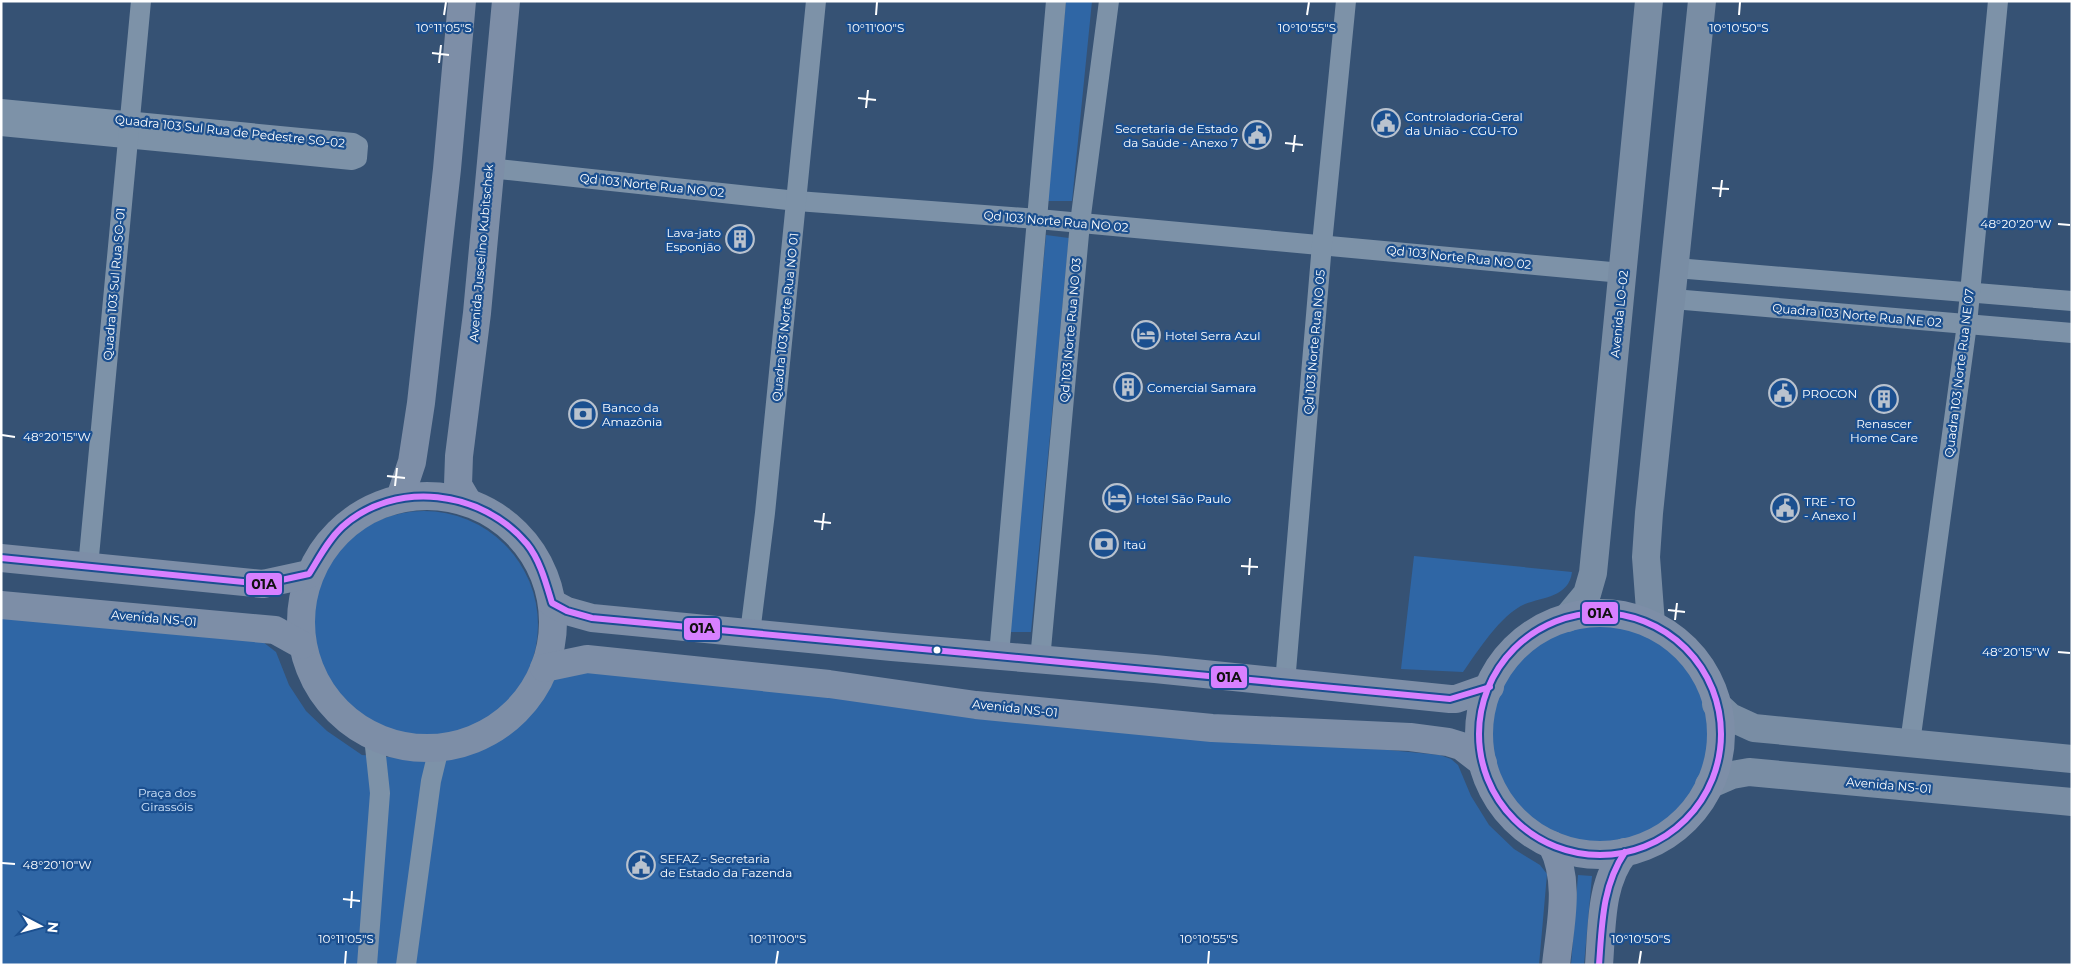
<svg xmlns="http://www.w3.org/2000/svg" width="2073" height="966" font-family="Montserrat,sans-serif">
<style>
.green{fill:#2f66a5}
.lines{fill:none;stroke-linecap:round;stroke-linejoin:round}
.street{stroke:#7d92a8;stroke-width:20}
.secondary{stroke:#798da4;stroke-width:28}
.primary{stroke:#7d8ea7;stroke-width:28}
.bus-1-casing{stroke:#1b4f8f;stroke-width:10}
.bus-1{stroke:#d880ff;stroke-width:6}
.ticks{fill:none;stroke:#fff;stroke-width:2}
.bus-dot{fill:#fff;stroke:#1b4f8f;stroke-width:2}
.labels{text-anchor:middle;dominant-baseline:central;stroke-width:4.5;stroke-linejoin:round;paint-order:stroke}
.poi-label{font-size:12px;fill:#fff;stroke:#1b4f8f;text-anchor:start}
.street-label{font-size:12px;fill:#fff;stroke:#1b4f8f}
.park-label{font-size:12px;fill:#cfe3fa;stroke:#1b4f8f}
.ticks-label{font-size:12px;text-anchor:middle;fill:#fff;stroke:#1b4f8f;stroke-width:4.5;stroke-linejoin:round;paint-order:stroke}
.line-badge{stroke:#1b4f8f;stroke-width:2}
.pale-badge-label{font-size:14px;text-anchor:middle;font-weight:bold;fill:#111}
</style>
<rect width="100%" height="100%" fill="#365274"/>
<g class="green">
<path d="M 1066,1 L 1092,1 L 1072,201 L 1046,201 Z"/>
<path d="M 1046,235 L 1069,238 L 1031,632 L 1009,632 Z"/>
<circle cx="424" cy="625" r="114"/>
<path d="M 1414,556 L 1572,572 C 1569,597 1543,597 1525,604 C 1500,615 1478,651 1463,672 L 1401,669 Z"/>
<path d="M 1,616 L 263,642 L 276,652 L 289,685 L 306,711 L 327,731 L 362,755 L 441,761 L 472,749 L 499,733 L 513,719 L 544,678 L 569,670 L 1440,755 L 1451,759 L 1458,765 L 1471,796 L 1489,825 L 1514,849 L 1540,865 L 1547,874 L 1539,965 L 1,965 Z"/>
<circle cx="1600" cy="734" r="109"/>
<path d="M 1578,875 L 1592,876 L 1584,965 L 1571,965 Z"/>
</g>
<g class="lines">
<g class="street">
<path d="M 1,109 L 353,143 L 358,146 L 357,158 L 352,160 L 1,126"/>
<path d="M 489,168 L 797,201 L 1038,219 L 1622,273"/>
<path d="M 1676,268 L 2072,301"/>
<path d="M 1673,299 L 2072,333"/>
<path d="M 88,567 L 141,1"/>
<path d="M 750,633 L 765,513 L 816,1"/>
<path d="M 999,655 L 1056,1"/>
<path d="M 1040,660 L 1080,223 L 1109,1"/>
<path d="M 1285,683 L 1322,244 L 1346,1"/>
<path d="M 1910,743 L 1967,324 L 1998,1"/>
<path d="M 367,965 L 380,793 L 374,737"/>
<path d="M 406,965 L 431,781 L 439,748"/>
</g>
<g class="secondary">
<path d="M 1567,618 L 1587,594 L 1593,573 L 1649,1"/>
<path d="M 1651,624 L 1646,557 L 1649,513 L 1702,1"/>
<path d="M 1716,704 L 1730,717 L 1754,728 L 2072,759"/>
<path d="M 1709,785 L 1732,775 L 1749,772 L 2072,802"/>
</g>
<g class="primary">
<circle cx="427" cy="622" r="126"/>
<path d="M 400,498 L 412,462 L 421,403 L 447,169 L 462,1"/>
<path d="M 468,502 L 458,485 L 459,456 L 477,313 L 506,1"/>
<path d="M 1,558 L 263,584 L 309,574"/>
<path d="M 552,603 L 567,611 L 592,618 L 892,647 L 1155,669 L 1450,699 L 1456,699 L 1490,687"/>
<path d="M 1,605 L 275,630 L 302,645"/>
<circle cx="1600" cy="734" r="121"/>
<path d="M 544,668 L 587,659 L 829,684 L 976,705 L 1212,728 L 1410,737 L 1448,742 L 1461,746 L 1483,763"/>
<path d="M 1552,845 C 1571,882 1560,925 1556,965"/>
<path d="M 1599,965 C 1602,927 1600,882 1625,852"/>
</g>
<defs>
<g id="bus-1">
<path d="M 1,558 L 263,584 L 309,574 C 319,558 328,540 342,527 C 395,479 482,490 527,544 C 540,560 546,583 552,603 L 567,611 L 592,618 C 878,646 1164,670 1450,699 L 1490,687"/>
<circle cx="1600" cy="734" r="121"/>
<path d="M 1599,965 C 1602,925 1602,886 1625,852"/>
</g>
</defs>
<use href="#bus-1" class="bus-1-casing"/>
<use href="#bus-1" class="bus-1"/>
</g>
<path class="ticks" d="M 444,15 L 446,2M 876,15 L 877,2M 1307,15 L 1309,2M 1739,15 L 1740,2M 432,53 L 449,55M 439,63 L 441,45M 858,98 L 876,100M 866,108 L 868,90M 1285,143 L 1303,145M 1293,152 L 1295,135M 1712,188 L 1729,189M 1720,197 L 1722,180M 2058,224 L 2070,225M 2,435 L 15,437M 387,476 L 405,478M 395,486 L 397,468M 814,521 L 831,523M 822,530 L 824,513M 1241,566 L 1258,567M 1249,575 L 1250,558M 1668,610 L 1685,612M 1675,620 L 1677,603M 2058,652 L 2070,653M 2,863 L 15,864M 343,899 L 360,901M 351,908 L 352,891M 345,964 L 346,951M 776,964 L 778,951M 1208,964 L 1209,951M 1639,964 L 1641,951"/>
<defs>
<symbol id="civic-ring" viewBox="-11 -11 22 22"><circle r="9.5" fill="#1b4f8f" stroke="#b9c2ce" stroke-width="1.5"/><path d="M-.6-6.5H3V-4.5H.6V-3L4-1V1h2V6H-6V1h2V-1L-.6-3ZM-1.2 2.5V6h2.4V2.5Z" fill="#b9c2ce"/></symbol>
<symbol id="building-ring" viewBox="-11 -11 22 22"><circle r="9.5" fill="#1b4f8f" stroke="#b9c2ce" stroke-width="1.5"/><path d="M-4-6H4V6H1V3H-1V6H-4ZM-2.5-4.3h1.7v1.8h-1.7ZM.8-4.3h1.7v1.8H.8ZM-2.5-1h1.7V.8h-1.7ZM.8-1h1.7V.8H.8Z" fill="#b9c2ce"/></symbol>
<symbol id="hotel-ring" viewBox="-11 -11 22 22"><circle r="9.5" fill="#1b4f8f" stroke="#b9c2ce" stroke-width="1.5"/><path d="M-6-4.5h1.5V1H6V5H4.5V3h-9V5H-6ZM-4 0a1.8 1.8 0 1 1 3.6 0ZM.5 0V-2.5h3Q6-2.5 6 0Z" fill="#b9c2ce"/></symbol>
<symbol id="bank-ring" viewBox="-11 -11 22 22"><circle r="9.5" fill="#1b4f8f" stroke="#b9c2ce" stroke-width="1.5"/><path d="M-6-4H6V4H-6ZM0-2.3a2.3 2.3 0 1 0 0 4.6a2.3 2.3 0 1 0 0-4.6Z" fill="#b9c2ce"/></symbol>
</defs>
<g fill-rule="evenodd">
<use href="#civic-ring" x="1370" y="107" width="32" height="32"/>
<use href="#civic-ring" x="1241" y="119" width="32" height="32"/>
<use href="#building-ring" x="724" y="223" width="32" height="32"/>
<use href="#hotel-ring" x="1130" y="319" width="32" height="32"/>
<use href="#building-ring" x="1112" y="371" width="32" height="32"/>
<use href="#civic-ring" x="1767" y="377" width="32" height="32"/>
<use href="#building-ring" x="1868" y="383" width="32" height="32"/>
<use href="#bank-ring" x="567" y="398" width="32" height="32"/>
<use href="#hotel-ring" x="1101" y="482" width="32" height="32"/>
<use href="#civic-ring" x="1769" y="492" width="32" height="32"/>
<use href="#bank-ring" x="1088" y="528" width="32" height="32"/>
<use href="#civic-ring" x="625" y="849" width="32" height="32"/>
</g>
<circle class="bus-dot" cx="937" cy="650" r="4.5"/>
<g class="labels">
<g class="poi-label">
<text x="1405" y="116">Controladoria-Geral<tspan x="1405" dy="14">da União - CGU-TO</tspan></text>
<text x="1238" y="128" text-anchor="end">Secretaria de Estado<tspan x="1238" dy="14">da Saúde - Anexo 7</tspan></text>
<text x="721" y="232" text-anchor="end">Lava-jato<tspan x="721" dy="14">Esponjão</tspan></text>
<text x="1165" y="335">Hotel Serra Azul</text>
<text x="1147" y="387">Comercial Samara</text>
<text x="1802" y="393">PROCON</text>
<text x="602" y="407">Banco da<tspan x="602" dy="14">Amazônia</tspan></text>
<text x="1884" y="423" text-anchor="middle">Renascer<tspan x="1884" dy="14">Home Care</tspan></text>
<text x="1136" y="498">Hotel São Paulo</text>
<text x="1804" y="501">TRE - TO<tspan x="1804" dy="14">- Anexo I</tspan></text>
<text x="1123" y="544">Itaú</text>
<text x="660" y="858">SEFAZ - Secretaria<tspan x="660" dy="14">de Estado da Fazenda</tspan></text>
</g>
<g class="street-label">
<text transform="translate(230 131) rotate(6)">Quadra 103 Sul Rua de Pedestre SO-02</text>
<text transform="translate(652 185) rotate(6)">Qd 103 Norte Rua NO 02</text>
<text transform="translate(1056 221) rotate(5)">Qd 103 Norte Rua NO 02</text>
<text transform="translate(481 253) rotate(-85)">Avenida Juscelino Kubitschek</text>
<text transform="translate(1459 257) rotate(6)">Qd 103 Norte Rua NO 02</text>
<text transform="translate(114 284) rotate(-85)">Quadra 103 Sul Rua SO-01</text>
<text transform="translate(1619 314) rotate(-84)">Avenida LO-02</text>
<text transform="translate(1857 315) rotate(5)">Quadra 103 Norte Rua NE 02</text>
<text transform="translate(785 317) rotate(-84)">Quadra 103 Norte Rua NO 01</text>
<text transform="translate(1070 330) rotate(-85)">Qd 103 Norte Rua NO 03</text>
<text transform="translate(1314 342) rotate(-85)">Qd 103 Norte Rua NO 05</text>
<text transform="translate(1959 373) rotate(-83)">Quadra 103 Norte Rua NE 07</text>
<text transform="translate(154 618) rotate(5)">Avenida NS-01</text>
<text transform="translate(1015 708) rotate(6)">Avenida NS-01</text>
<text transform="translate(1889 785) rotate(5)">Avenida NS-01</text>
</g>
<g class="park-label">
<text x="167" y="792">Praça dos<tspan x="167" dy="14">Girassóis</tspan></text>
</g>
</g>
<g class="ticks-label">
<text x="444" y="32">10°11'05"S</text>
<text x="876" y="32">10°11'00"S</text>
<text x="1307" y="32">10°10'55"S</text>
<text x="1739" y="32">10°10'50"S</text>
<text x="2016" y="228">48°20'20"W</text>
<text x="57" y="441">48°20'15"W</text>
<text x="2016" y="656">48°20'15"W</text>
<text x="57" y="869">48°20'10"W</text>
<text x="346" y="943">10°11'05"S</text>
<text x="778" y="943">10°11'00"S</text>
<text x="1209" y="943">10°10'55"S</text>
<text x="1641" y="943">10°10'50"S</text>
</g>
<g class="line-badge">
<rect x="245" y="572" width="38" height="24" rx="5" fill="#d880ff"/>
<rect x="1581" y="601" width="38" height="24" rx="5" fill="#d880ff"/>
<rect x="683" y="617" width="38" height="24" rx="5" fill="#d880ff"/>
<rect x="1210" y="665" width="38" height="24" rx="5" fill="#d880ff"/>
</g>
<g class="pale-badge-label">
<text x="264" y="589">01A</text>
<text x="1600" y="618">01A</text>
<text x="702" y="633">01A</text>
<text x="1229" y="682">01A</text>
</g>
<rect width="2073" height="966" fill="none" stroke="#ffffff" stroke-width="5"/>
<g transform="translate(40 926) rotate(96)" stroke="#1b4f8f" stroke-width="4" paint-order="stroke">
<path d="M0-4L9 19L0 12L-9 19Z" fill="#ffffff"/>
<text y="-8" font-size="14" font-weight="bold" text-anchor="middle" fill="#ffffff">N</text>
</g>
</svg>
